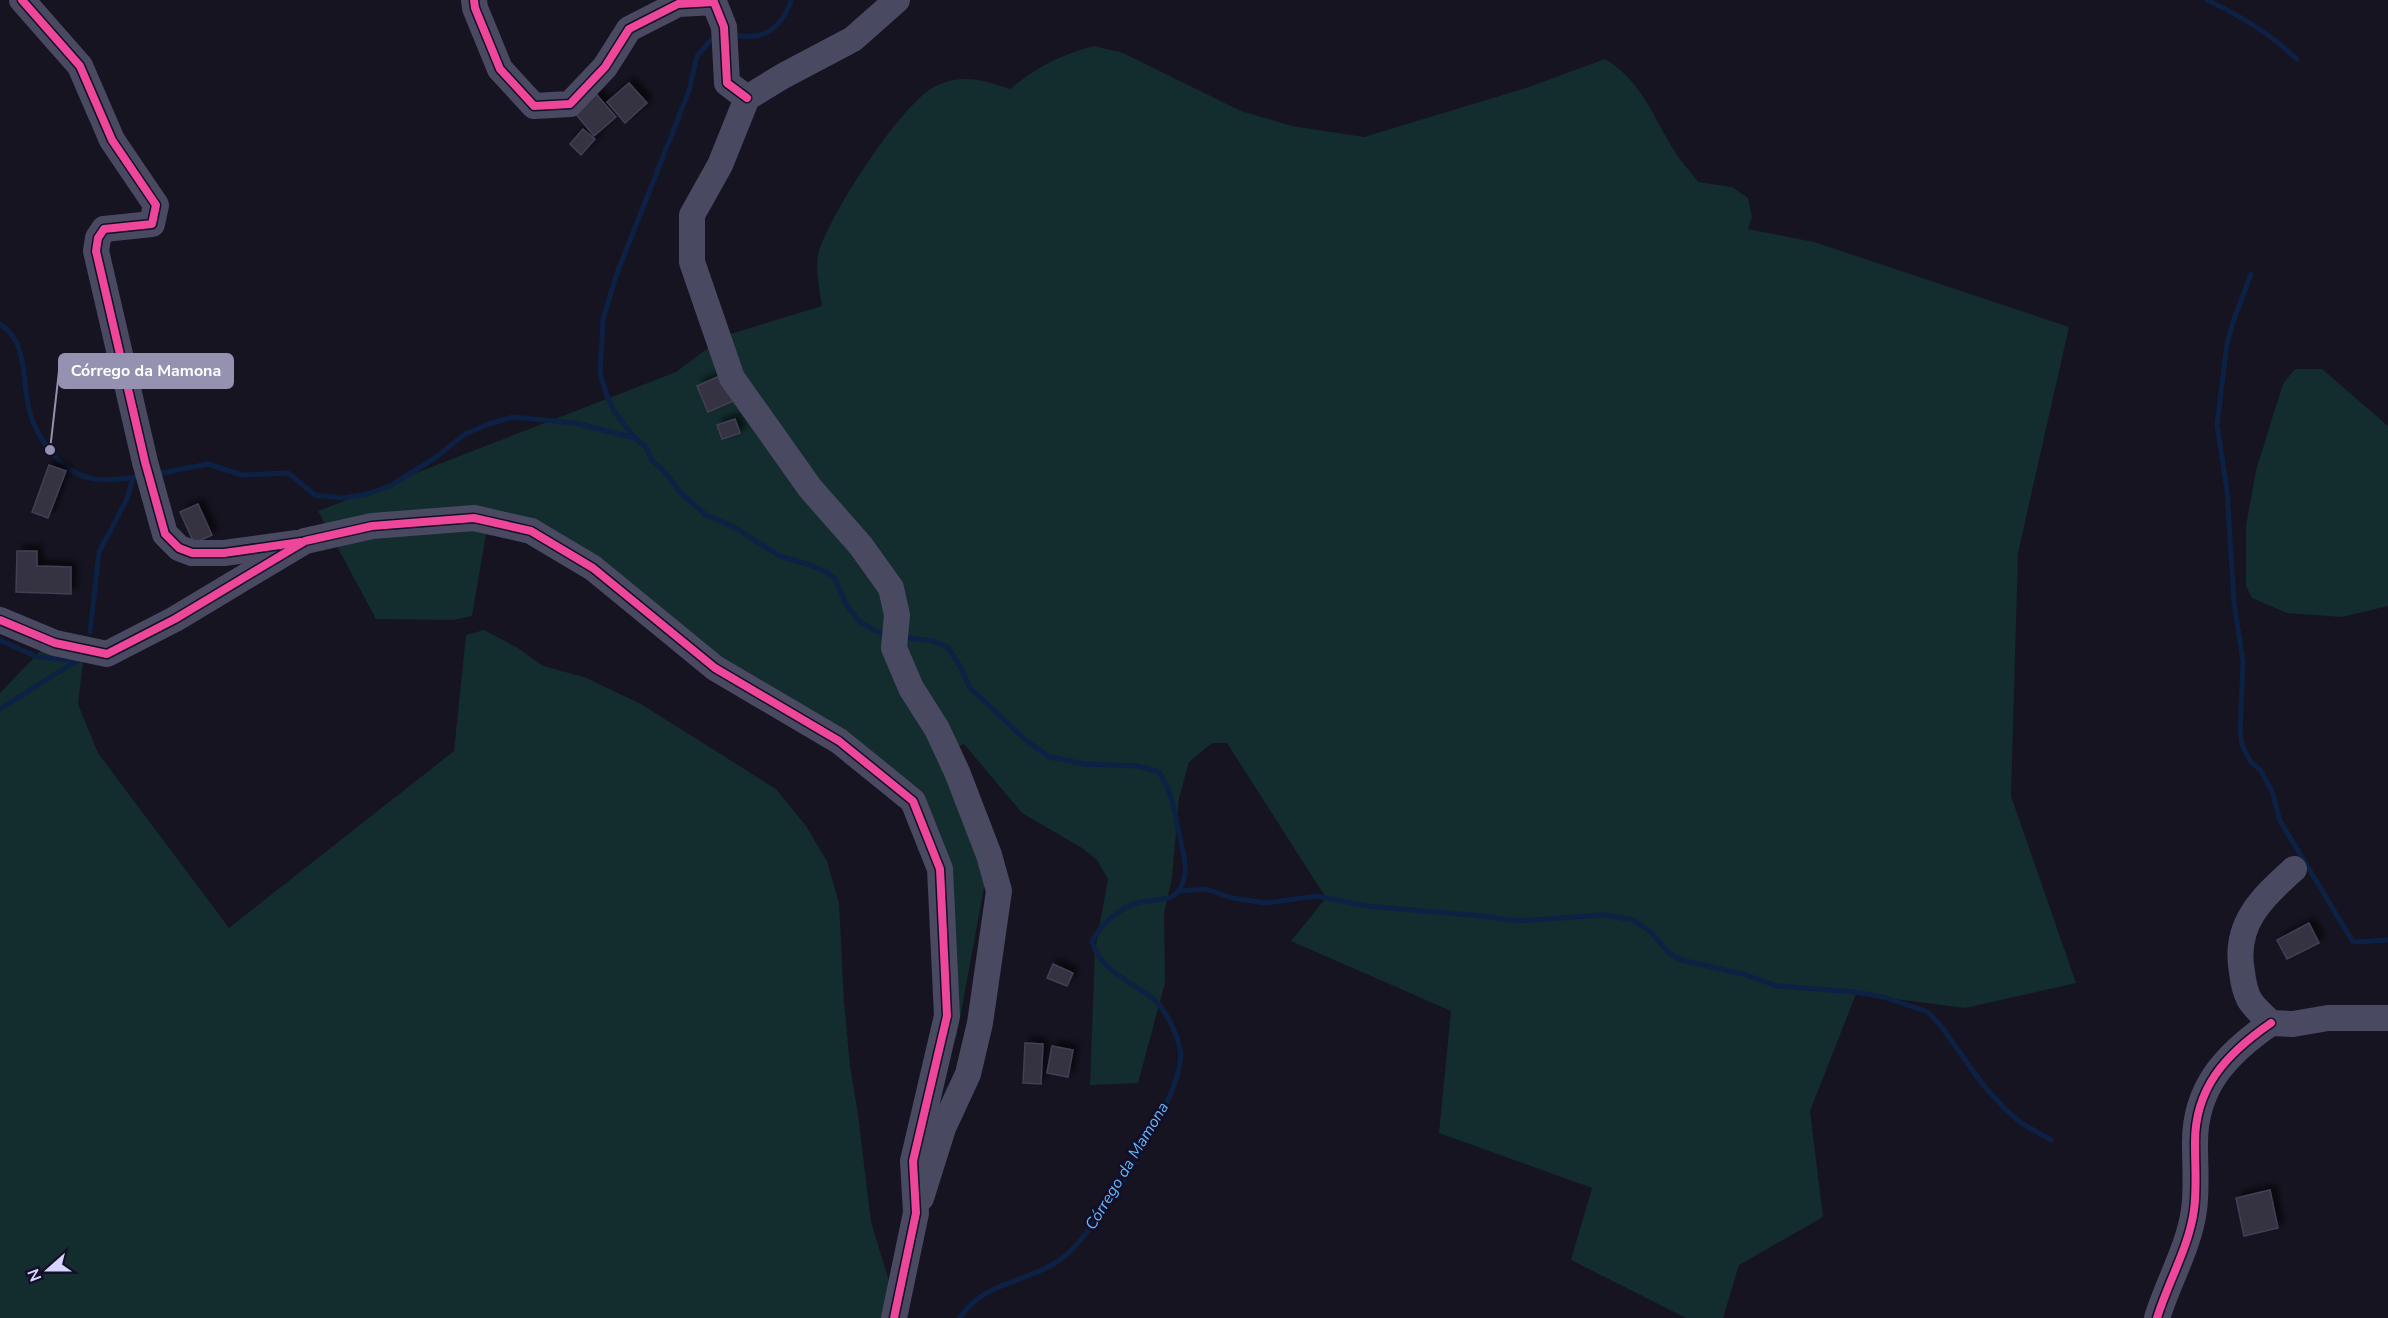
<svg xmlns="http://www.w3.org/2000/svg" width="2388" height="1318" font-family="'Nunito Sans',sans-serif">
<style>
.green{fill:#132c2d}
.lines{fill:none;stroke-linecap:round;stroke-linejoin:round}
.stream{stroke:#0d2144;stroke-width:5}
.building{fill:#343243;stroke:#433f54;stroke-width:1.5;filter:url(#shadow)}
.minor{stroke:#4a4962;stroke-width:26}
.cycleway-casing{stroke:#130f26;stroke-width:11}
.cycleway{stroke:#ed469a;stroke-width:8}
.labels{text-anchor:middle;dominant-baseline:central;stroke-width:6;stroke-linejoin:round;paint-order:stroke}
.water-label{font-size:16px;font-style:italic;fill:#62b6ff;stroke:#130f26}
.leader{fill:none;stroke:#9591b1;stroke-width:2}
.callout-dot{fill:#9591b1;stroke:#130f26;stroke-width:2}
.callout{fill:#9591b1;stroke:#9591b1;stroke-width:2}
.callout-label{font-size:16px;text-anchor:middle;font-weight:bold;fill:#fff}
</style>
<defs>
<filter id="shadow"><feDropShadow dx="5.5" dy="-5.5" stdDeviation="3" flood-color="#0009"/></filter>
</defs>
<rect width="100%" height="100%" fill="#161421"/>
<g class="green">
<path d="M 1094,46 L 1123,53 L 1241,111 L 1292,126 L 1364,137 L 1526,88 L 1605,59 C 1642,81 1653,117 1675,152 C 1682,163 1691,172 1698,182 L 1732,187 L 1748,198 L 1752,217 L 1748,229 L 1814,242 L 2069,327 L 2018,553 L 2011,796 L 2076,983 L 1965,1008 L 1856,994 L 1810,1111 L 1823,1217 L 1739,1265 L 1723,1318 L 1686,1318 L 1571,1260 L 1592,1188 L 1439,1133 L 1451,1011 L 1291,941 L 1326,898 L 1227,743 L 1212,743 L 1189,762 L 1179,798 L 1172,878 L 1164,913 L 1165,983 L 1138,1083 L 1090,1085 L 1095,950 L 1108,879 L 1097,860 L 1082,848 L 1022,813 L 964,744 L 948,752 L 988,866 L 956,1040 L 943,958 L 934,852 L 871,761 L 489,516 L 472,616 L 453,620 L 376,619 L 318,511 L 676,372 L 724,336 L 822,306 C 820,291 815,270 818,255 C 827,218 901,104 934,87 C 962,73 983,80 1010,89 C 1037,67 1060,55 1094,46 Z"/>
<path d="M 2295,369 L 2322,369 L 2388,426 L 2388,606 L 2342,617 L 2287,613 L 2252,598 L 2246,586 L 2246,526 L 2256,470 L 2283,384 Z"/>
<path d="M 484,630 L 518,648 L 543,666 L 584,677 L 641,704 L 776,789 L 806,826 L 827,861 L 839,903 L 844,1002 L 850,1066 L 858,1114 L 871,1222 L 896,1304 L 893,1318 L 0,1318 L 0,693 L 49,642 L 84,654 L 78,704 L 98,753 L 229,928 L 454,751 L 466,635 Z"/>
</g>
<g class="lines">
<g class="stream">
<path d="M 2207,0 C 2244,18 2266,31 2297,59"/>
<path d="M 733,36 C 740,35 749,37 756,36 C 775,32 786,17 791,0"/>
<path d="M 2251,274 L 2234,319 L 2227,343 L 2217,425 L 2227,490 L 2234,602 L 2243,662 L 2240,732 L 2242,745 L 2250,761 L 2261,771 L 2272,791 L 2280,821 L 2353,942 L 2388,940"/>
<path d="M 0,324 C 30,343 21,383 30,413 C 38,439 59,469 86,477 C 101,482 126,479 141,476"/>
<path d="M 635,438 L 613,410 L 605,390 L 600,373 L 603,319 L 617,273 L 689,91 L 697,56 L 710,41 L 718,39"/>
<path d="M 156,474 L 208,464 L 242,475 L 288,473 L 315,495 L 342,498 L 367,494 L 388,487 L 435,458 L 465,434 L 489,424 L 513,417 L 575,423 L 635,438 L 646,447 L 652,460 L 666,473 L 681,493 L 706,515 L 732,526 L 780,556 L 807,564 L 828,573 L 835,579 L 847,606 L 860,622 L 876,631 L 888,635"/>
<path d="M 90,632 L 99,552 L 127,499 L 133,478"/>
<path d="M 903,637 L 934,641 L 948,648 L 960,666 L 970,688 L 1027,741 L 1049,757 L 1084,764 L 1138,766 L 1159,772 C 1173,793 1175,814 1180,838 C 1182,848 1187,863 1185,874 C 1180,904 1163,898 1140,902 C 1122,906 1099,925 1092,942 C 1102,973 1132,981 1154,1000 C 1167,1011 1176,1032 1180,1048 C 1190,1088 1096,1230 1065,1256 C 1038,1278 1001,1280 975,1301 C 969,1306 964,1312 959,1318"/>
<path d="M 0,640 L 37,657 L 78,661"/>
<path d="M 0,709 L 78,660"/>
<path d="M 1179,891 L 1206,889 L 1232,898 L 1266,903 L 1317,896 L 1367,906 L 1482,916 L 1518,921 L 1604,915 L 1633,920 L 1651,932 L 1668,952 L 1681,960 L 1743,974 L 1777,986 L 1855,992 L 1883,997 L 1928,1012 L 1941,1026 L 1983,1085 L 2006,1110 L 2021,1123 L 2051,1140"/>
</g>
</g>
<g class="building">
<path d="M 629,83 L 647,103 L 625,123 L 607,102 Z"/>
<path d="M 596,94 L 616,117 L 594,136 L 575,113 Z"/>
<path d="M 583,129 L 595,139 L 581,155 L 570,144 Z"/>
<path d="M 722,375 L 733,401 L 708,412 L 697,386 Z"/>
<path d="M 735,419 L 740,433 L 722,439 L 717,425 Z"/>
<path d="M 49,465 L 66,471 L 48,518 L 32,512 Z"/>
<path d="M 198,504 L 212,535 L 194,543 L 180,512 Z"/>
<path d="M 17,551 L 37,551 L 37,566 L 71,567 L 71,594 L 16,592 Z"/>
<path d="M 2309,923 L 2319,943 L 2287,959 L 2277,940 Z"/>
<path d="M 1053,964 L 1073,973 L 1067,986 L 1047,978 Z"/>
<path d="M 1025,1043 L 1043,1044 L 1041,1084 L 1023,1083 Z"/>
<path d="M 1052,1046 L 1073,1050 L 1068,1077 L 1047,1073 Z"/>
<path d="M 2270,1190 L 2278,1228 L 2244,1236 L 2236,1198 Z"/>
</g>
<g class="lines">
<g class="minor">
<path d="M 22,0 L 80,66 L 112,140 L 156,205 L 152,224 L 104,229 L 98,238 L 96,251 L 145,462 L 165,534 L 179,548 L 192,553 L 224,553 L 297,543"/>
<path d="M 474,0 L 475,8 L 500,69 L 534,106 L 570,104 L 605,67 L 629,29 L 678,4 L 714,2 L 724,27 L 727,83 L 747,98"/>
<path d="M 897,0 L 853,39 L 783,76 L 747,98 L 720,165 L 692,215 L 692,262 L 732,378 L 810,488 L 861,546 L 891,588 L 897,615 L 894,648 L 911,688 L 937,729 L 957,772 L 989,855 L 999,891 L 980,1023 L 968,1074 L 943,1128 L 921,1198"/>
<path d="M 0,620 L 55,643 L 107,654 L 175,619 L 305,541 L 372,526 L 474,518 L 531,531 L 593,568 L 715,668 L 839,741 L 913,801 L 940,869 L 947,1016 L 913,1161 L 916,1213 L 894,1318"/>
<path d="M 2294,869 C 2262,898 2233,924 2242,972 C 2243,981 2245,991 2249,999 C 2254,1008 2264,1016 2271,1023 L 2293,1024 L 2328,1018 L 2388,1018"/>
<path d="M 2157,1318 C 2168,1282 2189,1247 2194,1210 C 2197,1188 2195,1167 2195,1145 C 2194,1088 2226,1054 2271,1023"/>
</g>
<defs>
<g id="cycleway">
<path d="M 22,0 L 80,66 L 112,140 L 156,205 L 152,224 L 104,229 L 98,238 L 96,251 L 145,462 L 165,534 L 179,548 L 192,553 L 224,553 L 301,542"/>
<path d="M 474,0 L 475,8 L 500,69 L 534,106 L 570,104 L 605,67 L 629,29 L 678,4 L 714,2 L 724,27 L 727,83 L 747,98"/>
<path d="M 0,620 L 55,643 L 107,654 L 175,619 L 305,541 L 372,526 L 474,518 L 531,531 L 593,568 L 715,668 L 839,741 L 913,801 L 940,869 L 947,1016 L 913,1161 L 916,1213 L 894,1318"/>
<path d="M 2157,1318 C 2168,1282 2189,1247 2194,1210 C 2197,1188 2195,1167 2195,1145 C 2194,1088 2226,1054 2271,1023"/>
</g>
</defs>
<use href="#cycleway" class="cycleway-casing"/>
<use href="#cycleway" class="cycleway"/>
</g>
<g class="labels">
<g class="water-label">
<text transform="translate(1127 1166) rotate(-59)">Córrego da Mamona</text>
</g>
</g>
<path class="leader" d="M50 450L59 371"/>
<circle class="callout-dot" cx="50" cy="450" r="6"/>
<rect class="callout" x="59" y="354" width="174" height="34" rx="6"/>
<g class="callout-label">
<text x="146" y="376">Córrego da Mamona</text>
</g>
<g transform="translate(48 1270) rotate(249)" stroke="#130f26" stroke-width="4.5" paint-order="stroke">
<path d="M0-4.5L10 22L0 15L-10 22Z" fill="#d9d4ff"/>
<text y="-9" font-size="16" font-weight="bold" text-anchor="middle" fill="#d9d4ff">N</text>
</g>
</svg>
